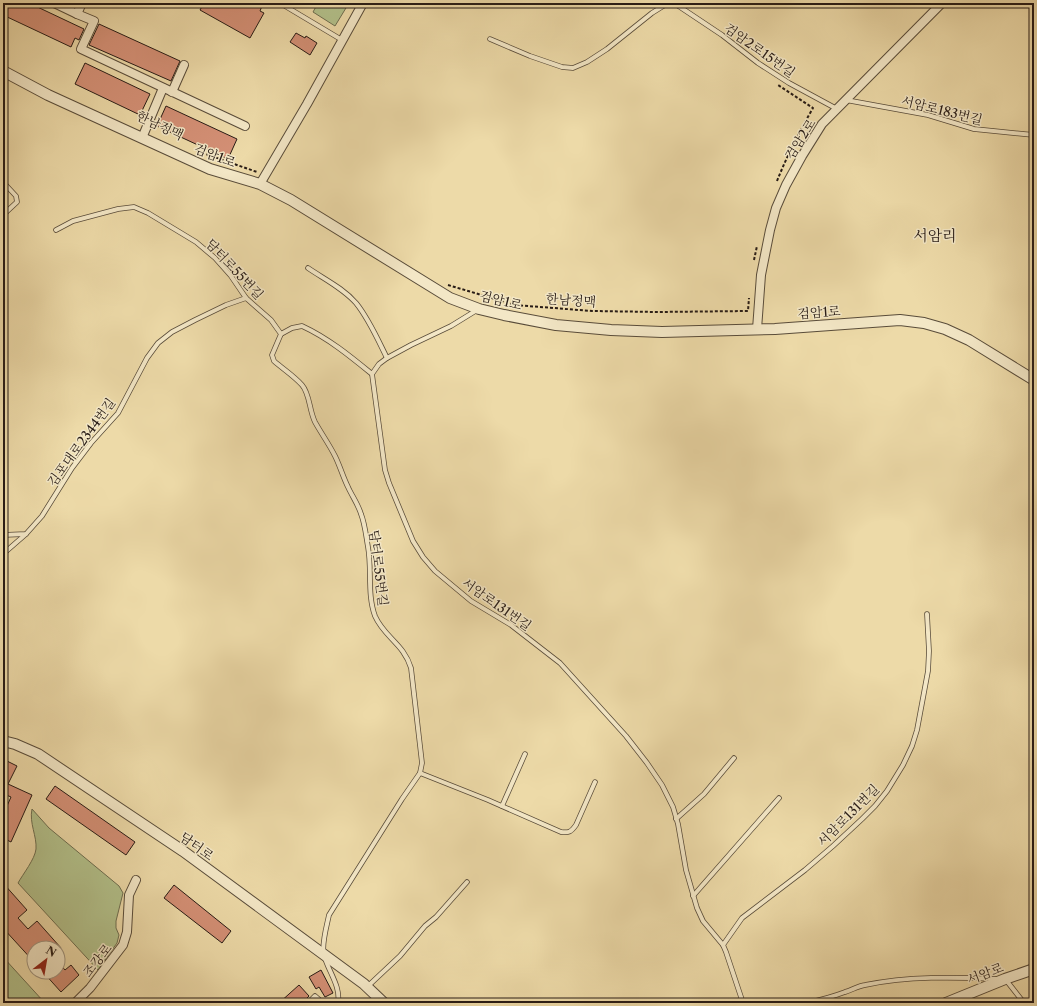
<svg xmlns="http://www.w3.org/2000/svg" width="1037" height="1006" font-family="'Libre Caslon Text','Noto Serif KR',serif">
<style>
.green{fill:#b3c18b;stroke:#6e6e50}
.building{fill:#d49076;stroke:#281c16}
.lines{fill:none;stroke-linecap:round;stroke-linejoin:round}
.service-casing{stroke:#594c3a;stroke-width:5.5}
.minor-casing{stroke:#594c3a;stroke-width:10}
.tertiary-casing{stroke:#594c3a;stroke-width:12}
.path{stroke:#281c16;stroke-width:2;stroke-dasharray:3 2;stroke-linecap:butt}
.service{stroke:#f3e7c6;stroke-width:4}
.minor{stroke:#f3e7c6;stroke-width:8}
.tertiary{stroke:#f3e7c6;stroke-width:10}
.labels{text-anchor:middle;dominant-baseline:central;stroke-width:3;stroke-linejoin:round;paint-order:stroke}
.street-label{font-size:13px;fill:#281c16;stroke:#f3e7c6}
.quarter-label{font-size:15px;fill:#281c16;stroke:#f3e7c6}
</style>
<rect width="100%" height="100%" fill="#eddaa8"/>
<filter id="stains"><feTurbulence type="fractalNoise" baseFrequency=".005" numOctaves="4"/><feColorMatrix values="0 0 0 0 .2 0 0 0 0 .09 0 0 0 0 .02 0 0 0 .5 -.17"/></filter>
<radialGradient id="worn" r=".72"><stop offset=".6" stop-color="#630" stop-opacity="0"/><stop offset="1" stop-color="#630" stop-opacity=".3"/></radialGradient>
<g class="green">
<path d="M 318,3 L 349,3 L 335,26 L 313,12 Z"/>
<path d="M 32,809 L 49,828 L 119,886 L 123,893 L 116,921 L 116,928 L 119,935 L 117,943 L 98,970 L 18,883 C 23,874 35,859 36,849 C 37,836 29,823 32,809 Z"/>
<path d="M 3,957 L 44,1002 L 42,1003 L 3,1003 Z"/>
</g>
<g class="building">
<path d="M 3,3 L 29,3 L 84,29 L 79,40 L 75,38 L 71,47 L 3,15 Z"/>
<path d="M 204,3 L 257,3 L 262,6 L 260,11 L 264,13 L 250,38 L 200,10 Z"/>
<path d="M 99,24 L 180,61 L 171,81 L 89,45 Z"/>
<path d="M 296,33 L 305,38 L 306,36 L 317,43 L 310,55 L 290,42 Z"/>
<path d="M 85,63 L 150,94 L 140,115 L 75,84 Z"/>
<path d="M 166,106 L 237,139 L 228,159 L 157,126 Z"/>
<path d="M 5,760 L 17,766 L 8,784 L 32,795 L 11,842 L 3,838 L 3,815 L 11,797 L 4,794 L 3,795 L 3,765 Z"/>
<path d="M 55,786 L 135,842 L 126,855 L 46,799 Z"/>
<path d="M 3,883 L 27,910 L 18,918 L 28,929 L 37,921 L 61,948 L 34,948 L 34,962 L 3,928 Z"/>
<path d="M 174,885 L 231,931 L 222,943 L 164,898 Z"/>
<path d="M 58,962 L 65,970 L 71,965 L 79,975 L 61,992 L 43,972 L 58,972 Z"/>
<path d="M 321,970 L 333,993 L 325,997 L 319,987 L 316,989 L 309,977 Z"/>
<path d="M 299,985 L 309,996 L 302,1003 L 279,1003 Z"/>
</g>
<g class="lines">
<defs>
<g id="service">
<path d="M 280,3 L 342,40"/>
<path d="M 674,3 L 722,35 L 758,63 L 789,83 L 837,109"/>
<path d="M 490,39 L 530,56 L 562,67 L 573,68 L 587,62 L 607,49 L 652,13 L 668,3"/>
<path d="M 846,100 L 928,115 L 974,129 L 1034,135"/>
<path d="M 3,182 L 16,196 L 17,202 L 3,215"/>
<path d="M 56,230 L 73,221 L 118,209 L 134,207 L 148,213 L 196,242 L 215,258 L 231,276 L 246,298 L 271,320 L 281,334 L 272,355 L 274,361 C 283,369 294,376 302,385 C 310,394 309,410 315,422 C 321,433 329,444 335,456 C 340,466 343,477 348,487 C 352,496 358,504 361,514 C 365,524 366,536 368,547 C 372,569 367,595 375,616 C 384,637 404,644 411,668 L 422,763 L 420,773 L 402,799 L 329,915 C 327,925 321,945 324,955 C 328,971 341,986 338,1003"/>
<path d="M 308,268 C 324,279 343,288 356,303 C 369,319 378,340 387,358"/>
<path d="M 281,334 L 292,328 L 302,326 C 328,338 350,356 372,374 L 379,364 L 387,358 L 411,345 L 451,326 L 477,310"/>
<path d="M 372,374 L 385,470 L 389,483 L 413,541 L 423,557 L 435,571 L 471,601 L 511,625 L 560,663 L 626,736 L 647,763 L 662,785 L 673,807 L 678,824 L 686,870 L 697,908 L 703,921 L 723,945 L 726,952 L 743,1003"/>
<path d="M 3,535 L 26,534 L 42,516 L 72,468 L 91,443 L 118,413 L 147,358 L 158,343 L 172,332 L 195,320 L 226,305 L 246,298"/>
<path d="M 3,554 L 26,534"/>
<path d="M 420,773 L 488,800 L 561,832 C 569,833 571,832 576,825 L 595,782"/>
<path d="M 502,806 L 525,754"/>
<path d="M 676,819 L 704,794 L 734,758"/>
<path d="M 693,896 L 779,798"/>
<path d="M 723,945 L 742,918 L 805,870 L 833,846 L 862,819 L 875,806 L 887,791 L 903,765 L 912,746 L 917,730 L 928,671 L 929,651 L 927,614"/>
<path d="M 1006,980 L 1024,1003"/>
<path d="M 367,987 L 400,956 L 425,926 L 436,917 L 467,882"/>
<path d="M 308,1003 L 315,996 L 323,1003"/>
<path d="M 661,1003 L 667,1002 L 673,1003"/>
<path d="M 806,1003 C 820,1000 832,997 845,992 C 852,990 858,986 865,985 C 908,976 954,977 998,979"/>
</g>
<g id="minor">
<path d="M 54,3 L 77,14 L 82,3"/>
<path d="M 77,14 L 94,21 L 81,49 L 245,126"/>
<path d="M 172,92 L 184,65"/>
<path d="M 142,138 L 163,88"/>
<path d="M 260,184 L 307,104 L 363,3"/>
<path d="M 757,329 L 761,275 L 770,230 L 776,208 L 786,185 L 802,156 L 822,124 L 942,3"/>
<path d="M 75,1003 L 90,988 L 123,945 L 127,932 L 129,895 L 136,880"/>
</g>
<g id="tertiary">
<path d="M 3,71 L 48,95 L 210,169 L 260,184 L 291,200 L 450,298 L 479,309 L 504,315 L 556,325 L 611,330 L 662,332 L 775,329 L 900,320 L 924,323 L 945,329 L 969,340 L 1034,380"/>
<path d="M 3,741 L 15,744 L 38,754 L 183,851 L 364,984 L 384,1003"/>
<path d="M 946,1003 L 1005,979 L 1034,969"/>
</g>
</defs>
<use href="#service" class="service-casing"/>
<use href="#minor" class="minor-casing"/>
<use href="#tertiary" class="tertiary-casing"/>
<g class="path">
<path d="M 197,151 L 257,172"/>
<path d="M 777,181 C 787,156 799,132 813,108 L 778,85"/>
<path d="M 754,260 L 757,246"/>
<path d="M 448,285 L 515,305 L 592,311 L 658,312 L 748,311 L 749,298"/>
</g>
<use href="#service" class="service"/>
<use href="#minor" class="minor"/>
<use href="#tertiary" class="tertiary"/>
</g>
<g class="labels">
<g class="street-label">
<text transform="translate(760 50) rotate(35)">검암2로15번길</text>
<text transform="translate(942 110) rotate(14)">서암로183번길</text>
<text transform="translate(160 125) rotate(25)">한남정맥</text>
<text transform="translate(800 139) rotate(-58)">검암2로</text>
<text transform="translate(215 155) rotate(21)">검암1로</text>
<text transform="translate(235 269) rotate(47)">담터로55번길</text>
<text transform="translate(501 300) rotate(14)">검암1로</text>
<text transform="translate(571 300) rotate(4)">한남정맥</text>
<text transform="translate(819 312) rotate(-4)">검암1로</text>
<text transform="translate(81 442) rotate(-54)">김포대로2344번길</text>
<text transform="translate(379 568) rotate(83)">담터로55번길</text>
<text transform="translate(497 604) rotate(35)">서암로131번길</text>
<text transform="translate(848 815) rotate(-45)">서암로131번길</text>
<text transform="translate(197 846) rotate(36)">담터로</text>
<text transform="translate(97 960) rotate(-52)">조강로</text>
<text transform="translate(985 973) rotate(-21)">서암로</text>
</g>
<g class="quarter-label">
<text x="935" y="235">서암리</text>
</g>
</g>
<rect width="1037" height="1006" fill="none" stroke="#eddaa8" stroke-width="16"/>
<rect x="4" y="4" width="1029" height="998" fill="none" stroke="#281c16" stroke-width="2"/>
<rect x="8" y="8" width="1021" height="990" fill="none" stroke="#281c16"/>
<g transform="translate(46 960) rotate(31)"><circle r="19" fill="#f3e7c6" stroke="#a29680"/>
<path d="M0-3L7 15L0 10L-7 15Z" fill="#8f2418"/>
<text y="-6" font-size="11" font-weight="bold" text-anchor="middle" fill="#281c16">N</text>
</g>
<rect width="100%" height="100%" filter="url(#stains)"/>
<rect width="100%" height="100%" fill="url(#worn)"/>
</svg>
